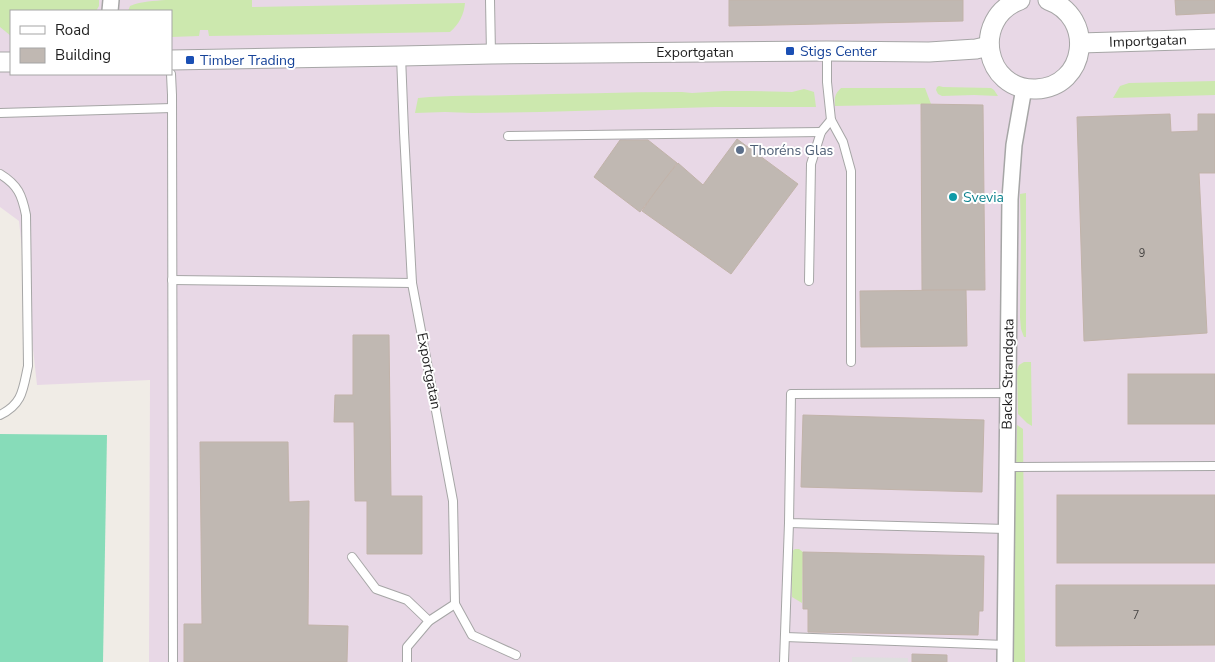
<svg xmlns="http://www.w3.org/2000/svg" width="1215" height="662" font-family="'Nunito Sans',sans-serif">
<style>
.industrial{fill:#e8d8e6;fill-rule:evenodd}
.grass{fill:#cce8ae}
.pitch{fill:#87dcb9}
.parking{fill:#dfdfdf}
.building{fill:#c0b8b2;stroke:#c1b3a9}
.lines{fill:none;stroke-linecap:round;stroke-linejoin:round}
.service-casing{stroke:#a6a6a6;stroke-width:10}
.minor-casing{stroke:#a6a6a6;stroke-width:18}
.tertiary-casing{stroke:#a6a6a6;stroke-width:21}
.service{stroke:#fff;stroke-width:8}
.minor{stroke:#fff;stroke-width:15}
.tertiary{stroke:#fff;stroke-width:19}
.transit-dot{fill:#1a4fb4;stroke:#fff;stroke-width:2}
.service-dot{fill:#5c6f8a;stroke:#fff;stroke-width:2}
.culture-dot{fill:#0f9aa8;stroke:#fff;stroke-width:2}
.labels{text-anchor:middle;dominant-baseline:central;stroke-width:4;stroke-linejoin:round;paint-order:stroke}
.number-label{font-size:11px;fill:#474544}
.street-label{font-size:14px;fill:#1f1f1f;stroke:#fff}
.transit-label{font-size:14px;fill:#164399;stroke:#fff;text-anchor:start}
.service-label{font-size:14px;fill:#4e5e75;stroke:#fff;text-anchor:start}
.culture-label{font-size:14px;fill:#0d838f;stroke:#fff;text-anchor:start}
</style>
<rect width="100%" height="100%" fill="#f0ece6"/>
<path class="industrial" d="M 0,0 L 1215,0 L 1215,662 L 149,662 L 150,380 L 37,385 L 19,221 L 0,207 ZM 11,11 L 171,11 L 171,74 L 11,74 Z"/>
<g class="grass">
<path d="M 0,0 L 99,0 L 99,6 L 96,11 L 11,11 L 11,36 L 0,27 Z"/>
<path d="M 166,0 L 252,0 L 252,7 L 465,3 C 464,15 459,24 450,32 L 209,36 L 208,30 L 200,30 L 199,36 L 171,37 L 171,11 L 128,11 L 130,6 C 142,1 154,1 166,0 Z"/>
<path d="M 1215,81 L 1215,95 L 1113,98 L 1120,86 L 1129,83 Z"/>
<path d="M 939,86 L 943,87 L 991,88 L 994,90 L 998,96 L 974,95 L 942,96 L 938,94 L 936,90 L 937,87 Z"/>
<path d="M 841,88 L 925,88 L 931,104 L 835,106 C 834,97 835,94 841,88 Z"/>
<path d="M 804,89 L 811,91 L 814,92 L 816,107 L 715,107 L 540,112 L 473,113 L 445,112 L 415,113 L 418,98 C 449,95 479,96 510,95 C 567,94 625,92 682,92 L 692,93 L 724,91 L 748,91 L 792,92 Z"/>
<path d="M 1026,193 L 1026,337 L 1024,337 L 1021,329 L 1020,317 L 1021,238 L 1020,194 Z"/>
<path d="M 1024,362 L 1031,362 L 1032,426 L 1027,423 L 1018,414 L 1017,371 L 1019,365 Z"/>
<path d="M 1017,425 L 1023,429 L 1025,662 L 1012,662 Z"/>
<path d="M 795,549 L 799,549 L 803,552 L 802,603 L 792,597 L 791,552 Z"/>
</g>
<path class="pitch" d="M 0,434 L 107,435 L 103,662 L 0,662 Z"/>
<path class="parking" d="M 852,657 L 908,658 L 908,662 L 852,662 Z"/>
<g class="building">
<path d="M 729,0 L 963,0 L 963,21 L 729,26 Z"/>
<path d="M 1175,0 L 1215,0 L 1215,13 L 1176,15 Z"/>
<path d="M 921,104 L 983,105 L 985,290 L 922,290 Z"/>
<path d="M 1170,114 L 1171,132 L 1198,131 L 1198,114 L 1215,114 L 1215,173 L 1199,173 L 1207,333 L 1084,341 L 1077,117 Z"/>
<path d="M 737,139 L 798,184 L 731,274 L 642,211 L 659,186 L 678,163 L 703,185 Z"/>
<path d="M 620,140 L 648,140 L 677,163 L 640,212 L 594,177 Z"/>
<path d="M 966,290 L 967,346 L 861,347 L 860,291 Z"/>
<path d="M 353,335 L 389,335 L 391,496 L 422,496 L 422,554 L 367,554 L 367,501 L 355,501 L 354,422 L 334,422 L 335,395 L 353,395 Z"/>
<rect x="1128" y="374" width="87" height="50"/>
<path d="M 803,415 L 984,420 L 982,492 L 801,487 Z"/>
<path d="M 200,442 L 288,442 L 289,502 L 309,501 L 308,625 L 348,626 L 347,662 L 184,662 L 184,624 L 202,624 Z"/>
<rect x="1057" y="495" width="158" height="68"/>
<path d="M 803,552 L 984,556 L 983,611 L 979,611 L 978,635 L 808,632 L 808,609 L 803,609 Z"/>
<path d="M 1056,585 L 1215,585 L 1215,645 L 1056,646 Z"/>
<path d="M 912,654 L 947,655 L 947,662 L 912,662 Z"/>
</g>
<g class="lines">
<defs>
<g id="service">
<path d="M 490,0 L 491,54"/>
<path d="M 827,51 L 827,82 L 831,120 L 843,142 L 851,171 L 851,362"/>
<path d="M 401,56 L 404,132 L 412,283 L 453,501 L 455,604 L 429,621 L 407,647 L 407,662"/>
<path d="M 171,74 L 172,95 L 173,662"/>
<path d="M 0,113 L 172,108"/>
<path d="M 508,136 L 821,132"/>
<path d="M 0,174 C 18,185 22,195 26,215 L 28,366 C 23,389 23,404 0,415"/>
<path d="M 172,280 L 412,283"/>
<path d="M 809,281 L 811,164 L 821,132 L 831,120"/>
<path d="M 1007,467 L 1215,466"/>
<path d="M 1006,529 L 789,523 L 791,394 L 1008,393"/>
<path d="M 352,557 L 376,589 L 407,600 L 429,621"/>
<path d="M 455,604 L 472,635 L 516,655"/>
<path d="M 785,637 L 1005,645"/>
<path d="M 784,662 L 789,523"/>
</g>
<g id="minor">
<path d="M 110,11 L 111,0"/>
<path d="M 1005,662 L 1010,199 L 1014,145 L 1024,88"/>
</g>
<g id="tertiary">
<path d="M 1020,0 C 971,18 984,91 1036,89 C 1087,87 1096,17 1048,0"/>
<path d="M 1080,43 L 1215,39"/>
<path d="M 171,60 L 401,56 L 491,54 L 827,51 L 929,52 L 976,49 L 989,46"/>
<path d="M 0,62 L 11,62"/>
</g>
</defs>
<use href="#service" class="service-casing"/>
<use href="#minor" class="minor-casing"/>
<use href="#tertiary" class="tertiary-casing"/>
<use href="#service" class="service"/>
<use href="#minor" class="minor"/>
<use href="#tertiary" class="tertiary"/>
</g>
<g class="transit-dot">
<rect x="785" y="46" width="10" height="10" rx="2.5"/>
<rect x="185" y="55" width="10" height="10" rx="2.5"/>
</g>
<circle class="service-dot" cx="740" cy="150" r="5"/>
<circle class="culture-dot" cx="953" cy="197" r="5"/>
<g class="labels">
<g class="number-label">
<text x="1142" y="253">9</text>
<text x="1136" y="615">7</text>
</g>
<g class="street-label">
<text transform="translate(1148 41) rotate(-2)">Importgatan</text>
<text x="695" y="52">Exportgatan</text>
<text transform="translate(429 371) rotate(79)">Exportgatan</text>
<text transform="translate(1008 374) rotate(-89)">Backa Strandgata</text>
</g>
<g class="transit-label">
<text x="800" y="51">Stigs Center</text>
<text x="200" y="60">Timber Trading</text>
</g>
<g class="service-label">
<text x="750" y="150">Thoréns Glas</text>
</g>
<g class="culture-label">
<text x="963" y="197">Svevia</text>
</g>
</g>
<rect x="10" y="10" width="162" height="65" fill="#ffffff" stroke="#a5a5a5"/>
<rect x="20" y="26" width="25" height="8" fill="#ffffff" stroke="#a5a5a5"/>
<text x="55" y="35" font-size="15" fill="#1f1f1f">Road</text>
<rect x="20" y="48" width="25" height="15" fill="#c0b8b2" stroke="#a5a5a5"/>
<text x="55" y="60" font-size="15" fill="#1f1f1f">Building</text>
</svg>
